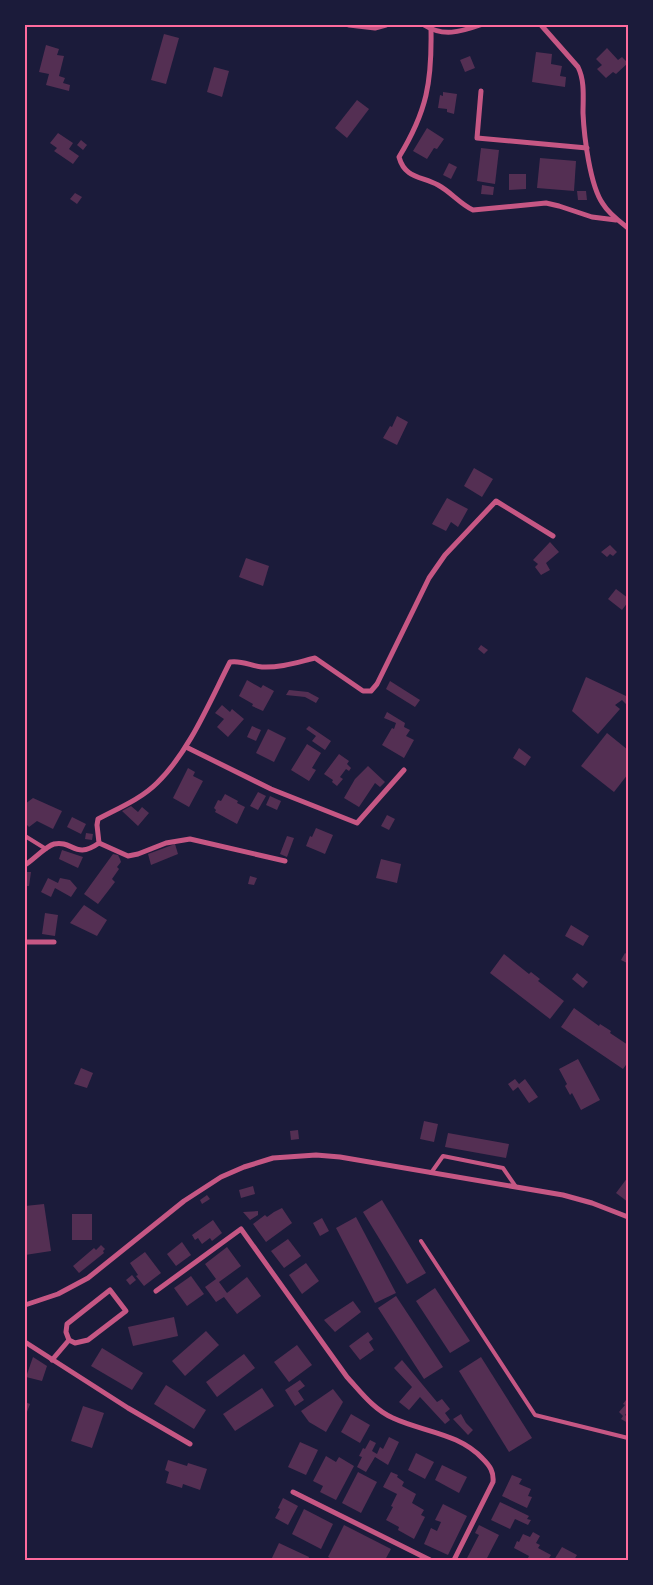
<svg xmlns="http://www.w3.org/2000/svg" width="653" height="1585" font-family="'Noto Sans',sans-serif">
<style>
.building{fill:#542f53}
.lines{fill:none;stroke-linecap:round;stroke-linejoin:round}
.service{stroke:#c65784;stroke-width:4}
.minor{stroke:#c65784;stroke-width:5}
.neatline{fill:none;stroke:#ff6b9d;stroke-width:2}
</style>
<rect width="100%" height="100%" fill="#1b1b3a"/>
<g class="building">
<path d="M 164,34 L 179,38 L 166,84 L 151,80 Z"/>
<path d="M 46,45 L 59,49 L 57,55 L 64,56 L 59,76 L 65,78 L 63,83 L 70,85 L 69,91 L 46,85 L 49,74 L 39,72 Z"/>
<path d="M 607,48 L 618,60 L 622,57 L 628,63 L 616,74 L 613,72 L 606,78 L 597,69 L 602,65 L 596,59 Z"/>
<path d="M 536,52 L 552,54 L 551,64 L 562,66 L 560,76 L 566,77 L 565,87 L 532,82 Z"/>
<path d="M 470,56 L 475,68 L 465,72 L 460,60 Z"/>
<path d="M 214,67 L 229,71 L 222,97 L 207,92 Z"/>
<path d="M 443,92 L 457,94 L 454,114 L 447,112 L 447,109 L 438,108 L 440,95 L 443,96 Z"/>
<path d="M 357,100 L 369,109 L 347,138 L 335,128 Z"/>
<path d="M 427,128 L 444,139 L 437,149 L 434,148 L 427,159 L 413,151 Z"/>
<path d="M 58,133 L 73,143 L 69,149 L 79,156 L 73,164 L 54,151 L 57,148 L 50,143 Z"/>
<path d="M 81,140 L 87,145 L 83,150 L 77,145 Z"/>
<path d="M 481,148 L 499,150 L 495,184 L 477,181 Z"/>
<path d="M 540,158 L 576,161 L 574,191 L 537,188 Z"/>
<path d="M 449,163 L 457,167 L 451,179 L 443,175 Z"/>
<path d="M 509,174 L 526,174 L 526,189 L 509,190 Z"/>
<path d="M 482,185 L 494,187 L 493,195 L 481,194 Z"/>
<path d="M 577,191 L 586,191 L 587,200 L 578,200 Z"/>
<path d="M 75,193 L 82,197 L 77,204 L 70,199 Z"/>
<path d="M 397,416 L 408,422 L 397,445 L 383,438 L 390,426 L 392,427 Z"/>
<path d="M 474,468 L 493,479 L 482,497 L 464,486 Z"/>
<path d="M 447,498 L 468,509 L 458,527 L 451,522 L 446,531 L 432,524 Z"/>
<path d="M 550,542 L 559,552 L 546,563 L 550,570 L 541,575 L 535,567 L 538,564 L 533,560 Z"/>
<path d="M 610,545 L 617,552 L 613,556 L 610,554 L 607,557 L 601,552 Z"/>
<path d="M 246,558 L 269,566 L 263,586 L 239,577 Z"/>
<path d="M 616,589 L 628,598 L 628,602 L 622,610 L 608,599 Z"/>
<path d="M 481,645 L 488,650 L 484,654 L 478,649 Z"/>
<path d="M 586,677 L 626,696 L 628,699 L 627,705 L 622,700 L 615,705 L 620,709 L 598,734 L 572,711 Z"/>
<path d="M 247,680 L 261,688 L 263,685 L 274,691 L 263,711 L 252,706 L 253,704 L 239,696 Z"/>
<path d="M 390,681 L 420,700 L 415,707 L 386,689 Z"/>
<path d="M 289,690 L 308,692 L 319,698 L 316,703 L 305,697 L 286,695 Z"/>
<path d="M 222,705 L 230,712 L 232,709 L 244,719 L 228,737 L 217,727 L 224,719 L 215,713 Z"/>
<path d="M 387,712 L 405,723 L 404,727 L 410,730 L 406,736 L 414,740 L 404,758 L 382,745 L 392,728 L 394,729 L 396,723 L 384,718 Z"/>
<path d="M 252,726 L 261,730 L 256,741 L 247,737 Z"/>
<path d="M 309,726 L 331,741 L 325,750 L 312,741 L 316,736 L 306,729 Z"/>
<path d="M 268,729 L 286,738 L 274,762 L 256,753 Z"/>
<path d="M 607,733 L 628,750 L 628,774 L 614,792 L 581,766 Z"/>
<path d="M 307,744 L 321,753 L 312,768 L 316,770 L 309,781 L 291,770 Z"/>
<path d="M 519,748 L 531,757 L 525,766 L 513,758 Z"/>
<path d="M 339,754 L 349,761 L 347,764 L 351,768 L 349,771 L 346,769 L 340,777 L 343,779 L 337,786 L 332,782 L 333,780 L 324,774 Z"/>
<path d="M 368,766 L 385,782 L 380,787 L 375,783 L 359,807 L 344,798 L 355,779 Z"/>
<path d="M 188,768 L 195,772 L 193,776 L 203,781 L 189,807 L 173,798 Z"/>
<path d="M 258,792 L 266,796 L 258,810 L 250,806 Z"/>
<path d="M 225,794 L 238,801 L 237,803 L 245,807 L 237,824 L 215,812 L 216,810 L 214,808 L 218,800 L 221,801 Z"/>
<path d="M 270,796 L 281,801 L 277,810 L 266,805 Z"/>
<path d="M 33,798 L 62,811 L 53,829 L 37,821 L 29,827 L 25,823 L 25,804 Z"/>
<path d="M 131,806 L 138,812 L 142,807 L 149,813 L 138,826 L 122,811 Z"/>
<path d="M 387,815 L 395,819 L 389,830 L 381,826 Z"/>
<path d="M 72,817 L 86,824 L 81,834 L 67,827 Z"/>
<path d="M 316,828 L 333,835 L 325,854 L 306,846 L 310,836 L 312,837 Z"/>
<path d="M 86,833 L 93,834 L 92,840 L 85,839 Z"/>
<path d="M 287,836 L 294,838 L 287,857 L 280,854 Z"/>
<path d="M 175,844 L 178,854 L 151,865 L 148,854 Z"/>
<path d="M 62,850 L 83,857 L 78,868 L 59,859 Z"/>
<path d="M 113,854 L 118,855 L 120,859 L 121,862 L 117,867 L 119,869 L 112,879 L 115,882 L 98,904 L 84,894 Z"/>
<path d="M 381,859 L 401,864 L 397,883 L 376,878 Z"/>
<path d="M 25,872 L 31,872 L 29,886 L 25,886 Z"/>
<path d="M 250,876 L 257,878 L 254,885 L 248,884 Z"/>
<path d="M 48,878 L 58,883 L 60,878 L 70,880 L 77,888 L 71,897 L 55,888 L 51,897 L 41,892 Z"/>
<path d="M 84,905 L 107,920 L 97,936 L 70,923 Z"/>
<path d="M 45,913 L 58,915 L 55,936 L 42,934 Z"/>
<path d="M 571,925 L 589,936 L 583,946 L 565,936 Z"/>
<path d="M 625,953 L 628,955 L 627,963 L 621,960 Z"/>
<path d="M 504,954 L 529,974 L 531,972 L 540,979 L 538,981 L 564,1001 L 550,1019 L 490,973 Z"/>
<path d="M 577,973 L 588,982 L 583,988 L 572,979 Z"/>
<path d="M 574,1008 L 599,1026 L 600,1024 L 611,1031 L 610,1033 L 628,1045 L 628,1062 L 623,1069 L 561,1027 Z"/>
<path d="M 578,1059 L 600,1100 L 581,1110 L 572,1093 L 570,1095 L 565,1086 L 567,1084 L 559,1069 Z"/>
<path d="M 81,1068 L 93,1073 L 87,1088 L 74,1084 Z"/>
<path d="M 515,1079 L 519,1084 L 525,1079 L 538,1097 L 529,1103 L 518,1087 L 513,1091 L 508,1084 Z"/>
<path d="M 424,1121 L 438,1124 L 434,1142 L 420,1139 Z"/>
<path d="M 298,1130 L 299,1139 L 291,1140 L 290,1131 Z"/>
<path d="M 448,1133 L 509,1144 L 506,1158 L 445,1147 Z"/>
<path d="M 628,1177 L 628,1202 L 616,1193 Z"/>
<path d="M 253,1186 L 255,1194 L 241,1198 L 239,1190 Z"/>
<path d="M 207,1195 L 210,1199 L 202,1204 L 200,1200 Z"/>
<path d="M 382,1200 L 426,1273 L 407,1284 L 363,1212 Z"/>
<path d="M 44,1204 L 51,1251 L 25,1255 L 25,1206 Z"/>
<path d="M 282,1208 L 292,1223 L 266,1242 L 253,1224 L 265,1215 L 267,1217 L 274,1212 Z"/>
<path d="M 258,1211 L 258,1215 L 250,1220 L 243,1212 Z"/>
<rect x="72" y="1214" width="20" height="26"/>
<path d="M 356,1217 L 396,1293 L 375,1303 L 336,1228 Z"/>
<path d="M 322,1218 L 329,1231 L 320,1236 L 313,1223 Z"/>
<path d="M 213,1220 L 222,1233 L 212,1241 L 210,1238 L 202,1244 L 198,1238 L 195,1240 L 192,1235 Z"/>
<path d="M 288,1239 L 301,1256 L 284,1268 L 271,1251 Z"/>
<path d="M 182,1242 L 191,1255 L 176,1266 L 167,1254 Z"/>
<path d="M 101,1245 L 105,1249 L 103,1251 L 104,1253 L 79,1273 L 73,1266 L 94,1248 L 96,1250 Z"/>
<path d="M 227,1247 L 241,1266 L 219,1282 L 227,1293 L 247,1277 L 261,1296 L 237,1314 L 224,1297 L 216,1302 L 205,1287 L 216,1279 L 205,1264 Z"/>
<path d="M 145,1252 L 161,1273 L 144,1286 L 136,1276 L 138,1275 L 130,1263 Z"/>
<path d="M 306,1263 L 319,1281 L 302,1294 L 289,1275 Z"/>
<path d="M 132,1275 L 136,1280 L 130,1285 L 126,1280 Z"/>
<path d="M 191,1276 L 204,1294 L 187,1306 L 174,1288 Z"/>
<path d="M 435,1288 L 470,1341 L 450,1353 L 416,1301 Z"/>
<path d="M 396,1296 L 443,1367 L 424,1379 L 378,1308 Z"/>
<path d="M 353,1301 L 361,1312 L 335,1332 L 324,1320 Z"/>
<path d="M 174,1317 L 178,1336 L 133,1346 L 128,1327 Z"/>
<path d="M 206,1331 L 219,1345 L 185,1376 L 172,1361 Z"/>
<path d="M 368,1332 L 373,1339 L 369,1342 L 374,1350 L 360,1360 L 349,1346 Z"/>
<path d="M 297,1345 L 312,1365 L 289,1382 L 274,1362 Z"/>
<path d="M 102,1348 L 143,1373 L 132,1390 L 91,1366 Z"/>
<path d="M 244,1354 L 255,1368 L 217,1397 L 206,1382 Z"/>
<path d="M 33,1357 L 47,1366 L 42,1381 L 26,1377 Z"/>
<path d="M 481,1357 L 532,1438 L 509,1452 L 459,1371 Z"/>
<path d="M 402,1360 L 437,1402 L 442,1399 L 450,1409 L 445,1413 L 450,1420 L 445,1424 L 420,1397 L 409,1410 L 399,1402 L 412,1387 L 394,1368 Z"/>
<path d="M 300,1380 L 305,1386 L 298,1391 L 304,1400 L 295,1406 L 285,1390 Z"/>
<path d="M 166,1385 L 206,1410 L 194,1429 L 154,1404 Z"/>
<path d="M 262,1388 L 274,1406 L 235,1431 L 223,1414 Z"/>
<path d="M 333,1389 L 343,1402 L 326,1432 L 309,1422 L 301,1411 Z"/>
<path d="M 626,1400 L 628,1402 L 628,1411 L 625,1415 L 628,1417 L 628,1423 L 621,1419 L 623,1416 L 619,1412 L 625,1405 L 623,1404 Z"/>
<path d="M 25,1402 L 30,1404 L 25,1417 Z"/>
<path d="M 83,1406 L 104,1413 L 92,1448 L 71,1441 Z"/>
<path d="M 351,1414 L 370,1425 L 360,1443 L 341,1432 Z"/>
<path d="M 461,1414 L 466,1423 L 473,1430 L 468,1435 L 453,1419 Z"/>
<path d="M 389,1437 L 399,1442 L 388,1465 L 375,1457 L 366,1472 L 357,1467 L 362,1457 L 359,1456 L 363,1448 L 365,1449 L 370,1440 L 376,1443 L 372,1451 L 377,1454 L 380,1447 L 383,1449 Z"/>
<path d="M 300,1442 L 318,1450 L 306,1475 L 288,1467 Z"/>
<path d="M 416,1453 L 434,1462 L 425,1479 L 408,1470 Z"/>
<path d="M 326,1456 L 336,1462 L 339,1457 L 354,1466 L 336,1500 L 320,1492 L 323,1486 L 313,1481 Z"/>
<path d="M 168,1460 L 187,1466 L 188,1463 L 207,1469 L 200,1490 L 183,1484 L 182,1488 L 166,1483 L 169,1472 L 165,1470 Z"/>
<path d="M 442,1465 L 467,1477 L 459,1493 L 435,1480 Z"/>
<path d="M 358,1472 L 377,1482 L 361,1513 L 342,1503 Z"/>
<path d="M 391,1472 L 398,1475 L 397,1477 L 404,1482 L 402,1486 L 416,1494 L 412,1503 L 424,1510 L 421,1515 L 425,1517 L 414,1539 L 398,1530 L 399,1527 L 386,1520 L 393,1507 L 391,1506 L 397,1494 L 383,1487 Z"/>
<path d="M 512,1475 L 522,1479 L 519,1484 L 531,1489 L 528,1496 L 532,1497 L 527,1508 L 502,1496 Z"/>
<path d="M 283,1498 L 298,1506 L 288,1525 L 275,1518 L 280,1509 L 278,1508 Z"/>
<path d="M 500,1502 L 529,1516 L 527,1519 L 531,1520 L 528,1525 L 515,1519 L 510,1529 L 491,1520 Z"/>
<path d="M 443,1504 L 467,1516 L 448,1555 L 424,1544 L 431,1528 L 437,1531 L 441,1522 L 435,1520 Z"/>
<path d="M 304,1509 L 333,1524 L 321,1549 L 292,1534 Z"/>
<path d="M 344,1525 L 391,1549 L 385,1560 L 334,1560 L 328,1557 Z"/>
<path d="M 479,1525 L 499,1535 L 486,1560 L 466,1560 L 479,1535 L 475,1533 Z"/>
<path d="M 533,1532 L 540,1536 L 536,1543 L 540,1545 L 538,1548 L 551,1555 L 548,1560 L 527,1560 L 529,1556 L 514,1548 L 517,1541 L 519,1542 L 523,1534 L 530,1537 Z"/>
<path d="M 279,1543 L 309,1557 L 308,1560 L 271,1560 Z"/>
<path d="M 562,1547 L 577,1555 L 574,1560 L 554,1560 Z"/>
</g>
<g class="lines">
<g class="service">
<path d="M 25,836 L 46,849"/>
<path d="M 431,1173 L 443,1156 L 503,1168 L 516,1187"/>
<path d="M 421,1241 L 535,1415 L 628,1438"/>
</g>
<g class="minor">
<path d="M 349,25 L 375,28 L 386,25"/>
<path d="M 424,25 C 443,37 460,32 480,25"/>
<path d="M 541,25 L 578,67 C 585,81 583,98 583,113 C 584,136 590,186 603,204 C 609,214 619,221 628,228"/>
<path d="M 431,29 C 432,82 427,111 399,157 C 405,179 422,176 438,185 C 451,192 460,204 473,210 L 546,203 L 559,206 L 592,217 L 616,220"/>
<path d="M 481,91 L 477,138 L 587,148"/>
<path d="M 186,747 L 271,789 L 357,823 L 404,770"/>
<path d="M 99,843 L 128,856 L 138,854 L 166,843 L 190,839 L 285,861"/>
<path d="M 25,865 C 33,860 46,846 54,844 C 73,840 75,860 99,843 L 97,825 L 98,819 C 119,808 141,799 157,783 C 189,752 210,701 230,662 C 242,660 251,666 262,667 C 280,668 298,662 315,658 L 363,691 L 371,691 L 377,684 L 429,578 L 445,555 L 496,501 L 553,536"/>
<path d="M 25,942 L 54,942"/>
<path d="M 110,1290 L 126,1311 L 88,1340 L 75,1343 L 69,1340 L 66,1332 L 67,1324 Z"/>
<path d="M 156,1291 L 241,1229 L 347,1377 C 360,1391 374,1410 393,1418 C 423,1432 459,1433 483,1459 C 490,1466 494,1472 493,1482 L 454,1560"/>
<path d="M 25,1305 L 58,1294 L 88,1278 L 184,1201 L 221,1177 L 244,1167 L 273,1158 L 316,1155 L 340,1157 L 563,1195 L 592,1203 L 628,1217"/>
<path d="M 25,1342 L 128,1408 L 190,1444"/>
<path d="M 52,1360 L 69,1340"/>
<path d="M 293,1492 L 430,1560"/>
</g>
</g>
<rect width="653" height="1585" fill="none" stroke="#1b1b3a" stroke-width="52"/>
<rect x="26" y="26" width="601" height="1533" class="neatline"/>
</svg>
